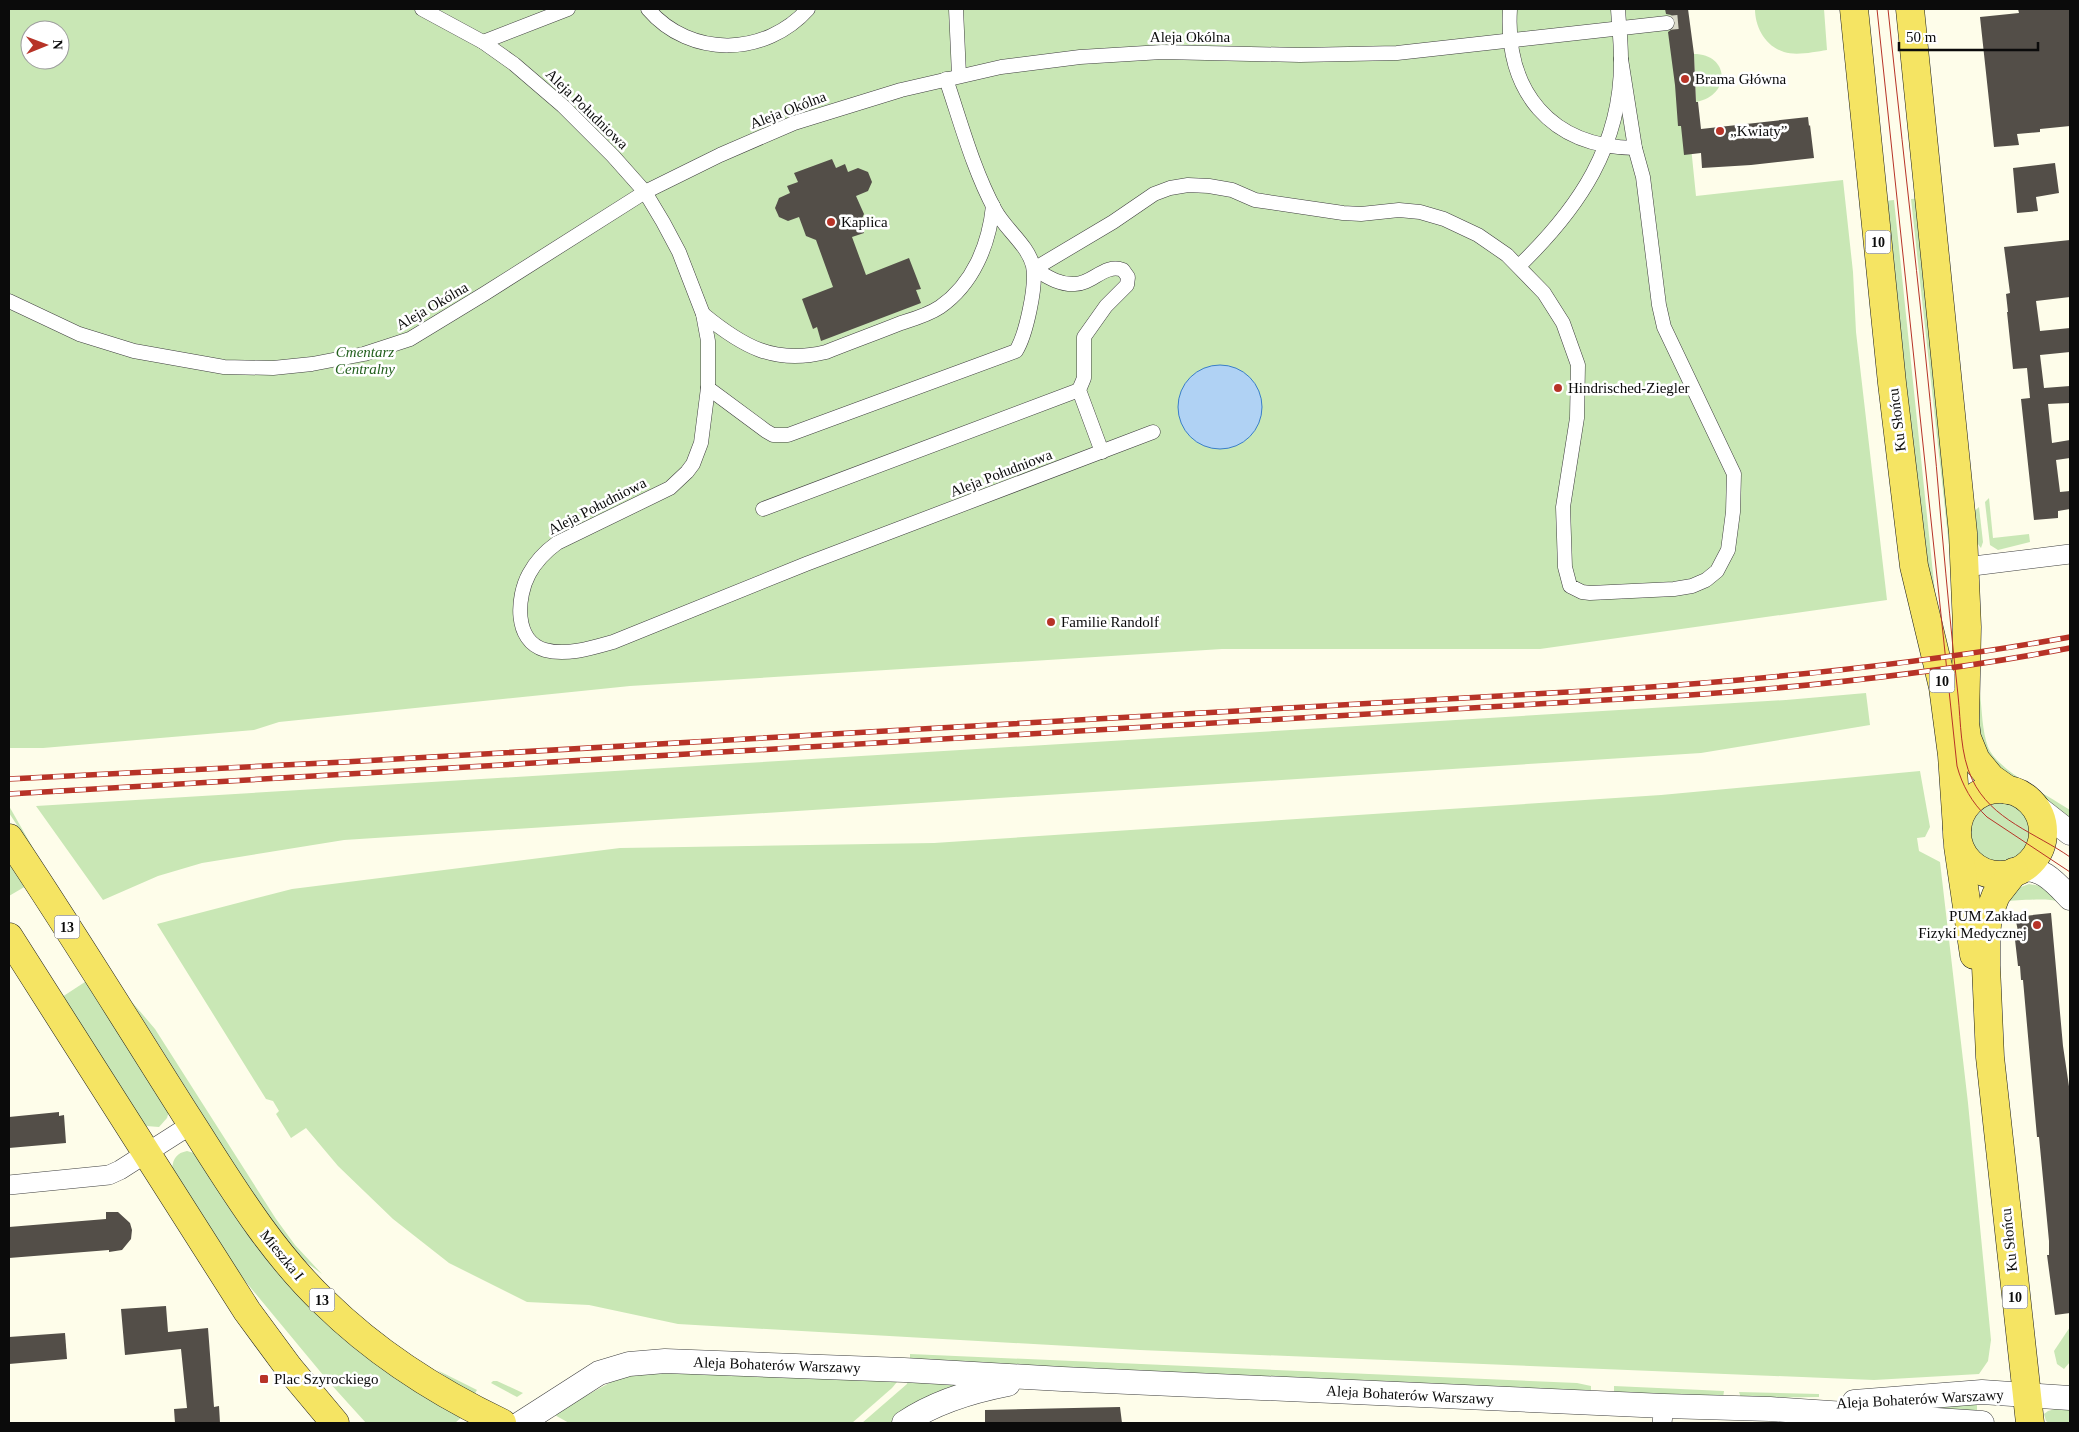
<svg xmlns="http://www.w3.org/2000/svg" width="2079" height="1432" font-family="'Times New Roman',serif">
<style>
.green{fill:#c9e7b5;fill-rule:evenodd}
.water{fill:#b0d2f4;stroke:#397ec9}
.building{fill:#534e48}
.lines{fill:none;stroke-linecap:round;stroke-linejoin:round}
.pedestrian-tunnel{stroke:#dad9c9;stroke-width:14;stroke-dasharray:14 7;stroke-linecap:butt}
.pedestrian-casing{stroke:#3e3e3e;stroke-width:15}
.minor-casing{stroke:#3e3e3e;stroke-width:20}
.tertiary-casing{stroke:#3e3e3e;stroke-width:25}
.primary-casing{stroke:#1c1c1c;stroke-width:29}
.pedestrian{stroke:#fff;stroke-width:14}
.minor{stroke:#fff;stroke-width:19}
.tertiary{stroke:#fff;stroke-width:24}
.primary{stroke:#f5e463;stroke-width:28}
.tram{stroke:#b73327;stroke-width:1}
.rail-casing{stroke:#b73327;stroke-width:5.5}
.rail{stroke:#fff;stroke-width:4;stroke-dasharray:11;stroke-linecap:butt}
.poi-dot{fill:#b73327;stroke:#fff;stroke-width:2}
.labels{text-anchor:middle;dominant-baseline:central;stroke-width:5;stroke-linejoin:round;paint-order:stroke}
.shield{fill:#fff;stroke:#545454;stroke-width:1}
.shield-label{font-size:14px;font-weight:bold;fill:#0b0b0b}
.street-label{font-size:15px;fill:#0b0b0b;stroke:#fff}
.poi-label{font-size:15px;fill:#0b0b0b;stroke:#fff;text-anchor:start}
.park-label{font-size:15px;font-style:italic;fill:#23601e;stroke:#fff}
</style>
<rect width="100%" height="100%" fill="#fefdea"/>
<g class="green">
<path d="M 9,9 L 1677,9 L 1696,196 L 1843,180 L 1853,272 L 1856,332 L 1887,600 L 1540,649 L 1222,649 L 630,686 L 279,722 L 254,730 L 43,748 L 9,748 ZM 30,30 L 60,30 L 60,60 L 30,60 Z"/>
<path d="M 1755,9 L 1824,9 L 1827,50 C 1814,52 1796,56 1784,52 C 1765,46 1755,27 1755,9 Z"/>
<path d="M 1694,54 C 1729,54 1732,95 1696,102 Z"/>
<path d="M 1921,198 L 1958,628 L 1911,199 Z"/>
<path d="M 1894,200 L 1939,631 L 1928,589 L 1884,201 Z"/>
<path d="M 1989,498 L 1993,538 L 2029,534 L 2030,542 L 1998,550 L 1990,545 L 1985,502 Z"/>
<path d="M 1979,507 L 1983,542 L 1981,548 L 1977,543 L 1971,514 Z"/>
<path d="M 1866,693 L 1870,725 L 1701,753 L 344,840 L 202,863 L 158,876 L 103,900 L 36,806 L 1786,700 Z"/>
<path d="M 1975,693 L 1980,693 C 1982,710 1982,731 1988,747 C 1997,770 2049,796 2070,810 L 2070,822 L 2039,792 L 2005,774 L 1978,741 Z"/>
<path d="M 1920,771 L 1930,827 L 1925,837 L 1917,838 L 1919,851 L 1940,862 L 1968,1103 L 1991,1340 L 1988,1361 L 1979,1374 L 1874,1380 L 1140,1350 L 907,1337 L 678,1324 L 589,1305 L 527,1302 L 449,1263 L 393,1219 L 338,1166 L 306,1128 L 291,1138 L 276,1114 L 279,1111 L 273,1101 L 266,1099 L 157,924 L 292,889 L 620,848 L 934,843 L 1661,795 Z"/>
<circle cx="2001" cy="833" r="30"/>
<path d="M 9,806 L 37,855 L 9,813 Z"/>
<path d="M 9,861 L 26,886 L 9,896 Z"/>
<path d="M 2029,884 L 2046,887 L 2058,902 C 2049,897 2018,901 2005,901 L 2018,888 Z"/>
<path d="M 88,980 L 169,1111 L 167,1118 L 159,1127 L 146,1126 L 140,1122 L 62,997 Z"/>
<path d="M 132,1002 L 155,1029 L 276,1219 L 295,1245 L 322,1274 L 298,1256 L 285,1241 L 246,1184 Z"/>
<path d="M 187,1151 L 194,1153 C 214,1183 233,1216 256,1245 C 287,1284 322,1323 362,1354 C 393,1378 429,1396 463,1416 L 455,1423 L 366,1423 L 328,1381 L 231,1264 L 172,1169 C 173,1158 177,1153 187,1151 Z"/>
<path d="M 2070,1327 L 2070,1362 L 2064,1369 L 2057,1364 L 2054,1351 Z"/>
<path d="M 910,1354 L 1577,1383 L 1591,1386 L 1591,1393 L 910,1361 Z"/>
<path d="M 437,1370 L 477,1390 L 474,1395 L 463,1389 Z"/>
<path d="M 642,1371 L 898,1376 L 897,1382 L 892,1388 L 852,1423 L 569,1423 L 553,1414 L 622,1376 Z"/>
<path d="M 909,1376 L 972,1381 L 892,1423 L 862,1423 L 907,1384 Z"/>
<path d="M 493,1381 L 497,1381 L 523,1393 L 517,1397 L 491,1383 Z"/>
<path d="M 1614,1386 L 1724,1391 L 1723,1398 L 1614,1394 Z"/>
<path d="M 1739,1392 L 1819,1394 L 1819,1397 L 1741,1398 Z"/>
<path d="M 1977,1403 L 1977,1411 L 1914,1409 Z"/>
<path d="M 2055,1409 L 2070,1409 L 2070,1423 L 2049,1423 L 2046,1421 L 2044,1414 L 2048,1411 Z"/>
</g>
<circle class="water" cx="1220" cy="407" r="42"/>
<g class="building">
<path d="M 1665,9 L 1688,9 L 1694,54 L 1696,102 L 1698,102 L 1701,129 L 1808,117 L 1809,126 L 1810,125 L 1814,158 L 1751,165 L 1702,168 L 1701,153 L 1684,155 L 1681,126 L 1678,126 L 1675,85 L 1668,32 L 1675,27 L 1676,22 L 1671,15 L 1666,14 Z"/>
<path d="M 2018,9 L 2070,9 L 2070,126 L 2040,129 L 2040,132 L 2017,134 L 2019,145 L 1994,147 L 1980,17 L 2019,13 Z"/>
<path d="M 832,159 L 836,168 L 845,164 L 848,172 L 858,168 L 868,172 L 872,182 L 868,191 L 856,196 L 864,214 L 860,223 L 864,233 L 852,237 L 866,275 L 909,258 L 921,289 L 916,290 L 921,303 L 821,341 L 817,327 L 813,329 L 802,299 L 833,287 L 816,240 L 806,236 L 799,217 L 788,221 L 779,217 L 775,208 L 779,198 L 790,193 L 787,186 L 798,182 L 794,173 Z"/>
<path d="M 2055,163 L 2059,193 L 2036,197 L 2038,211 L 2017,213 L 2013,168 Z"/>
<path d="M 2070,240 L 2070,297 L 2036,301 L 2040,331 L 2070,328 L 2070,352 L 2040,355 L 2044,388 L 2070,386 L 2070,403 L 2048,404 L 2052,443 L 2070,440 L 2070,458 L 2056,460 L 2060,492 L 2070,491 L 2070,509 L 2058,511 L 2058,518 L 2034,520 L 2021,399 L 2030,398 L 2027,368 L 2013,369 L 2007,312 L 2008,312 L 2006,294 L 2010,293 L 2004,247 Z"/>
<path d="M 2051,913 L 2063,1046 L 2070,1093 L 2070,1313 L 2055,1315 L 2047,1255 L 2049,1255 L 2049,1241 L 2039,1137 L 2037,1137 L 2023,980 L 2021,980 L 2020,966 L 2018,966 L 2014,931 L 2018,931 L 2015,917 Z"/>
<path d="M 59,1112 L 59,1116 L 64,1115 L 66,1143 L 9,1148 L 9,1117 Z"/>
<path d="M 106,1212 L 118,1212 L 130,1223 L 132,1230 L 131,1239 L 122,1250 L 109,1252 L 109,1250 L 9,1258 L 9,1227 L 106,1219 Z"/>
<path d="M 166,1306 L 168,1332 L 208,1328 L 214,1407 L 219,1406 L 220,1423 L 175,1423 L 174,1409 L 187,1408 L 181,1349 L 125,1355 L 121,1309 Z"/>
<path d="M 65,1333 L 67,1359 L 9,1364 L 9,1337 Z"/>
<path d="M 1120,1407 L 1122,1423 L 985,1423 L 985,1410 Z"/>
</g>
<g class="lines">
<path class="pedestrian-tunnel" d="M 1667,23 L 1678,22"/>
<defs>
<g id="pedestrian">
<path d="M 422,9 L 483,42 L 514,64 L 563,106 L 613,156 L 645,192 L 663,222 L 679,252 L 703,314 L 708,341 L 708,388 L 701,443 L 693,464 L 687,472 L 670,488 L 557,543 C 546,551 536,561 529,574 C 517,596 513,641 545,650 C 566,656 592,648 613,642 L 806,564 L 1153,432"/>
<path d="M 648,9 C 691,59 766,56 808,9"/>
<path d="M 956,9 L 959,75"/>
<path d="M 1510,9 C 1505,91 1550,147 1635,148"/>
<path d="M 483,42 L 568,9"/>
<path d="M 1519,266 C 1579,208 1622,145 1621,59 C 1621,42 1619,25 1618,9"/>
<path d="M 1034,269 L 1113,222 L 1154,194 L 1170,188 L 1188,185 L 1209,186 L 1232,190 L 1255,200 L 1343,213 L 1361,214 L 1399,210 L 1420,212 L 1444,219 L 1478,235 L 1507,255 L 1544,293 L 1563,323 L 1578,365 L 1577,418 L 1563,507 L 1565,567 L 1570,586 L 1582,592 L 1590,593 L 1674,589 L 1692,586 L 1706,580 L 1717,571 L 1728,550 L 1733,512 L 1734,474 L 1664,327 L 1659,305 L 1643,177 L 1635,148 L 1621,59"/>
<path d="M 1034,269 C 1046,276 1059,285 1075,284 C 1092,284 1105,263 1123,270 L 1128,277 L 1127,285 L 1106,306 L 1084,337 L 1084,378 L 1079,390 L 1102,452"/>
<path d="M 9,301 L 79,334 L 134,351 L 224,367 L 273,368 L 312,364 L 364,354 L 410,339 L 484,294 L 645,192 L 720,155 L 794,123 L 901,90 L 1001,67 L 1080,57 L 1162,52 L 1300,55 L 1397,53 L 1667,23"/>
<path d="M 703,314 C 742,346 774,365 826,352 C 851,342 876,333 901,323 C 914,319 928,315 940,307 C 973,284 989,245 993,206"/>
<path d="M 708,388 L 766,431 L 773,435 L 788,435 L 1016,351 C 1026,335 1037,285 1033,266 C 1028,245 1005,229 995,210 C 973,169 961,123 946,79"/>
<path d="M 763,509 L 1079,390"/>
</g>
<g id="minor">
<path d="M 1965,567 L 2070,554"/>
<path d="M 9,1185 L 109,1175 L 120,1170 L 192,1124"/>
<path d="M 1662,1423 L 1664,1406"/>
</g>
<g id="tertiary">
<path d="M 2033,804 L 2070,833"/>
<path d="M 2018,871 C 2040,864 2056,883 2070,898"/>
<path d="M 1854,1402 L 1982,1392 L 2070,1398"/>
<path d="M 521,1423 L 599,1373 L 629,1364 L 665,1361 L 904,1370 L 1062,1379 L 1664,1406 L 1770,1409 L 1982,1423"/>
<path d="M 904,1423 C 935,1402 972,1391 1008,1384"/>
</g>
<g id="primary">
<path d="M 1854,9 L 1892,383 L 1914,566 L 1943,687 L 1952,755 L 1957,828"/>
<path d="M 1910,9 L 1963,533 L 1967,627 L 1965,723 L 1967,738 L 1976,760 L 1991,778 L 2008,790"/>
<circle cx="2000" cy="832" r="43"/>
<path d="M 9,838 C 70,929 127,1022 186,1115 C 228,1180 268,1249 325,1303 C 377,1354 437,1392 502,1423"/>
<path d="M 1958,846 L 1974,955"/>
<path d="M 2014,872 L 1996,895 L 1988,916 L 1986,935 L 1986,966 L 1990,1057 L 2030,1423"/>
<path d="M 9,937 L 247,1311 L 289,1368 L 335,1423"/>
</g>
</defs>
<use href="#pedestrian" class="pedestrian-casing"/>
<use href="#minor" class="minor-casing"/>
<use href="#tertiary" class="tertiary-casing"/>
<use href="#primary" class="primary-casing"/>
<use href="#pedestrian" class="pedestrian"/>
<use href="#minor" class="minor"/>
<use href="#tertiary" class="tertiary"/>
<use href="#primary" class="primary"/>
<g class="tram">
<path d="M 1877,9 L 1957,766 C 1962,785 1972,803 1987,817 L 2070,872"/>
<path d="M 1888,9 C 1906,183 1928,358 1942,532 C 1947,587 1952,641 1958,695 C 1961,723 1960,754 1972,779 C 1991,820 2036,833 2070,857"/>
</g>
<defs>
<g id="rail">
<path d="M 9,779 L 344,762 L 1621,689 C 1772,679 1922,664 2070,637"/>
<path d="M 9,794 L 1690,695 C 1817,686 1945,672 2070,648"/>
</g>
</defs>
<use href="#rail" class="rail-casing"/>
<use href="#rail" class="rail"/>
</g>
<g class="poi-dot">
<circle cx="1685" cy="79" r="5"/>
<circle cx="1720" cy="131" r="5"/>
<circle cx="831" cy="222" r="5"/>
<circle cx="1558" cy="388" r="5"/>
<circle cx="1051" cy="622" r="5"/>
<circle cx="2037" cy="925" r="5"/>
<rect x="259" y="1374" width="10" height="10" rx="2.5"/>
</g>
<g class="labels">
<g class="shield">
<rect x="1865.5" y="230.5" width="25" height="23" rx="4"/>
<rect x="1929.5" y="669.5" width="25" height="23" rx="4"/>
<rect x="54.5" y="915.5" width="25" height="23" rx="4"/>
<rect x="2002.5" y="1285.5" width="25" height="23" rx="4"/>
<rect x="309.5" y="1288.5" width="25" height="23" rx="4"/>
</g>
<g class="shield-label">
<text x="1878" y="242">10</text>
<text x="1942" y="681">10</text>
<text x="67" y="927">13</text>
<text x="2015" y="1297">10</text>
<text x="322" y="1300">13</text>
</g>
<g class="street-label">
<text x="1190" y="37">Aleja Okólna</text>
<text transform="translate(587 109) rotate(44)">Aleja Południowa</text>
<text transform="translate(788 110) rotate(-21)">Aleja Okólna</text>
<text transform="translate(432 306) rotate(-30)">Aleja Okólna</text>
<text transform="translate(1897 420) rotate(-97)">Ku Słońcu</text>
<text transform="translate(1001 473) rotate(-21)">Aleja Południowa</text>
<text transform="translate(597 506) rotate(-27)">Aleja Południowa</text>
<text transform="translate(2009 1240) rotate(-96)">Ku Słońcu</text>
<text transform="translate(282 1255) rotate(51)">Mieszka I</text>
<text transform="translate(777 1365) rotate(2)">Aleja Bohaterów Warszawy</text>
<text transform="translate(1410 1395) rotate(3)">Aleja Bohaterów Warszawy</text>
<text transform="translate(1920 1399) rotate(-3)">Aleja Bohaterów Warszawy</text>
</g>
<g class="poi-label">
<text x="1695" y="79">Brama Główna</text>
<text x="1730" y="131">„Kwiaty”</text>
<text x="841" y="222">Kaplica</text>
<text x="1568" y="388">Hindrisched-Ziegler</text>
<text x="1061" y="622">Familie Randolf</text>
<text x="2027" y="916" text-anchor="end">PUM Zakład<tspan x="2027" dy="17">Fizyki Medycznej</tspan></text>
<text x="274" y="1379">Plac Szyrockiego</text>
</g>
<g class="park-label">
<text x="365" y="352">Cmentarz<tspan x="365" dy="17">Centralny</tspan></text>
</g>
</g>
<rect width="2079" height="1432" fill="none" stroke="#0b0b0b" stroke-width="20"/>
<g transform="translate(45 45) rotate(89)"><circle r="24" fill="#ffffff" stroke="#9d9d9d"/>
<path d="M0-4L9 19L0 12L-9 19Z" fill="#b73327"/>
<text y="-8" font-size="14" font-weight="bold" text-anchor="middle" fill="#0b0b0b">N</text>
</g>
<path d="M1899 42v8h139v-8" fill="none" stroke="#0b0b0b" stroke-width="2.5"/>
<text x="1906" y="42" font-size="15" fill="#0b0b0b" stroke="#ffffff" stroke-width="4" paint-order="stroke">50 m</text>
</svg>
